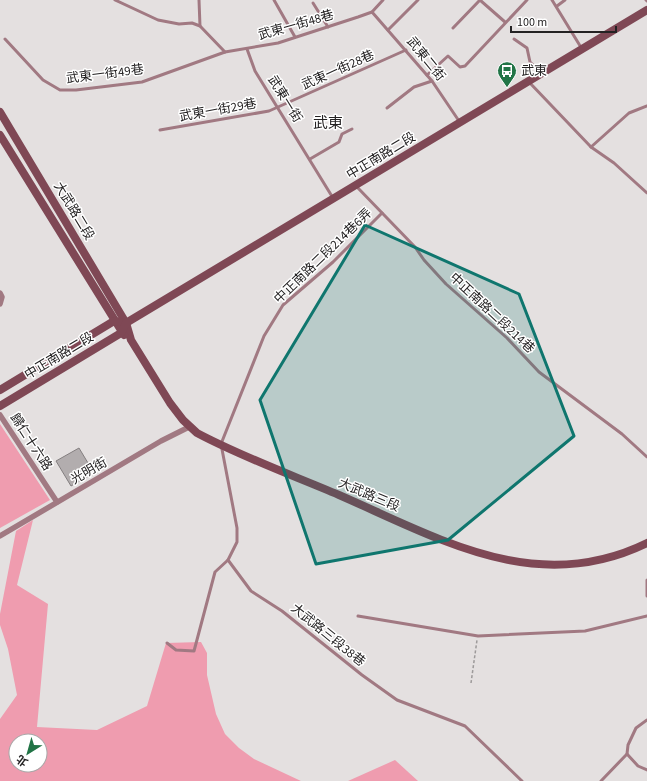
<svg xmlns="http://www.w3.org/2000/svg" width="647" height="781" font-family="'Source Sans 3','Noto Sans TC',sans-serif">
<style>
.green{fill:#ef9caf;fill-rule:evenodd}
.building{fill:#b2adae;stroke:#847f80}
.lines{fill:none;stroke-linecap:round;stroke-linejoin:round}
.path{stroke:#9d9a9a;stroke-width:1.5;stroke-dasharray:3 2;stroke-linecap:butt}
.lane{stroke:#a17982;stroke-width:3}
.street{stroke:#a17982;stroke-width:5.5}
.secondary{stroke:#7f4855;stroke-width:8}
.marked{fill:#0f766e;fill-opacity:0.2;stroke:#0f766e;stroke-width:3;stroke-linejoin:round}
.labels{text-anchor:middle;dominant-baseline:central;stroke-width:3;stroke-linejoin:round;paint-order:stroke}
.street-label{font-size:13px;fill:#242223;stroke:#fff}
.poi-label{font-size:13px;fill:#242223;stroke:#fff;text-anchor:start}
.quarter-label{font-size:15px;fill:#242223;stroke:#fff}
</style>
<rect width="100%" height="100%" fill="#e4e0e0"/>
<g class="green">
<path d="M 0,424 L 50,500 L 0,528 Z"/>
<path d="M 33,520 L 17,585 L 48,604 L 37,727 L 97,730 L 147,706 L 166,643 L 201,642 L 207,653 L 207,675 L 216,714 L 225,734 L 239,748 L 254,759 L 301,781 L 0,781 L 0,719 L 17,695 L 8,649 L 0,625 L 0,614 L 16,531 ZM 16,741 L 40,741 L 40,765 L 16,765 Z"/>
<path d="M 395,760 L 418,781 L 348,781 Z"/>
</g>
<path class="building" d="M 79,448 L 94,473 L 71,486 L 56,461 Z"/>
<g class="lines">
<path class="path" d="M 471,683 L 477,640"/>
<g class="lane">
<path d="M 115,0 L 158,20 L 179,24 L 192,23 L 200,26 L 225,52"/>
<path d="M 199,0 L 200,26"/>
<path d="M 274,0 L 295,37"/>
<path d="M 552,0 L 582,49"/>
<path d="M 646,0 L 647,1"/>
<path d="M 313,3 L 328,27"/>
<path d="M 557,6 L 565,0"/>
<path d="M 372,12 L 432,81 L 459,121"/>
<path d="M 453,28 L 480,0 L 505,22"/>
<path d="M 388,30 L 418,0"/>
<path d="M 5,39 L 43,80 L 60,90 L 76,90 L 142,82 L 225,52 L 278,43 L 358,17 L 372,12 L 383,0"/>
<path d="M 514,39 L 527,48 L 530,62 L 541,73"/>
<path d="M 247,49 L 255,71 L 333,198"/>
<path d="M 427,75 L 448,56 L 460,67 L 465,66 L 527,0"/>
<path d="M 529,82 L 591,147 L 614,163 L 647,193"/>
<path d="M 387,108 L 414,87 L 432,81"/>
<path d="M 160,130 L 269,111 L 406,50"/>
<path d="M 591,147 L 629,113 L 647,106"/>
<path d="M 310,159 L 339,142 L 342,134 L 352,129"/>
<path d="M 357,187 L 415,247 L 424,260 L 446,284 L 507,338 L 539,372 L 622,434 L 647,457"/>
<path d="M 382,213 L 333,262 L 283,305 L 264,336 L 221,444 L 237,528 L 237,542 L 228,560 L 251,591 L 282,611 L 362,675 L 397,700 L 465,726 L 522,781"/>
<path d="M 647,580 L 647,596"/>
<path d="M 358,616 L 478,636 L 585,631 L 647,616"/>
<path d="M 167,643 L 176,650 L 194,651 L 215,572 L 228,560"/>
<path d="M 627,754 L 638,766 L 647,770"/>
<path d="M 601,781 L 627,754 L 628,745 L 636,728 L 647,720"/>
</g>
<g class="street">
<path d="M 0,293 L 2,297 L 0,304"/>
<path d="M 0,415 L 57,502"/>
<path d="M 0,536 L 161,441 L 189,427"/>
</g>
<g class="secondary">
<path d="M 0,112 L 126,323 L 131,340 L 170,403 L 183,420 L 197,433 C 242,457 292,475 339,495 C 440,539 537,597 647,543"/>
<path d="M 0,135 L 124,335"/>
<path d="M 0,390 L 114,321 L 120,322"/>
<path d="M 0,406 L 121,333 L 126,323 L 647,10"/>
</g>
</g>
<path class="marked" d="M 365,225 L 519,294 L 574,436 L 448,540 L 316,564 L 260,400 Z"/>
<defs>
<symbol id="bus-pin" viewBox="-11 -11 22 30"><path d="M0 17L-7.5 6A9.5 9.5 0 1 1 7.5 6Z" fill="#217446" stroke="#fff"/><path d="M-5-6H5V4H4V6H2V4H-2V6H-4V4H-5ZM-3.5-4V0h7V-4ZM-3.5 1.2v1.5H-2V1.2ZM2 1.2v1.5H3.5V1.2Z" fill="#fff"/></symbol>
</defs>
<g fill-rule="evenodd">
<use href="#bus-pin" x="496" y="60" width="22" height="30"/>
</g>
<g class="labels">
<g class="street-label">
<text transform="translate(296 25) rotate(-16)">武東一街48巷</text>
<text transform="translate(426 59) rotate(51)">武東二街</text>
<text transform="translate(338 70) rotate(-24)">武東一街28巷</text>
<text transform="translate(105 74) rotate(-7)">武東一街49巷</text>
<text transform="translate(285 99) rotate(58)">武東一街</text>
<text transform="translate(218 110) rotate(-10)">武東一街29巷</text>
<text transform="translate(381 156) rotate(-31)">中正南路二段</text>
<text transform="translate(74 211) rotate(59)">大武路二段</text>
<text transform="translate(323 256) rotate(-44)">中正南路二段214巷6弄</text>
<text transform="translate(492 313) rotate(43)">中正南路二段214巷</text>
<text transform="translate(59 356) rotate(-31)">中正南路二段</text>
<text transform="translate(31 442) rotate(57)">歸仁十六路</text>
<text transform="translate(89 471) rotate(-30)">光明街</text>
<text transform="translate(369 495) rotate(23)">大武路三段</text>
<text transform="translate(328 635) rotate(39)">大武路三段38巷</text>
</g>
<g class="poi-label">
<text x="521" y="71">武東</text>
</g>
<g class="quarter-label">
<text x="328" y="123">武東</text>
</g>
</g>
<g transform="translate(28 753) rotate(217)"><circle r="19" fill="#ffffff" stroke="#a7a7a7"/>
<path d="M0-3L7 15L0 10L-7 15Z" fill="#217446"/>
<text y="-6" font-size="11" font-weight="bold" text-anchor="middle" fill="#242223">北</text>
</g>
<path d="M511 26v6h105v-6" fill="none" stroke="#242223" stroke-width="2"/>
<text x="517" y="26" font-size="12" fill="#242223" stroke="#ffffff" stroke-width="3" paint-order="stroke">100 m</text>
</svg>
